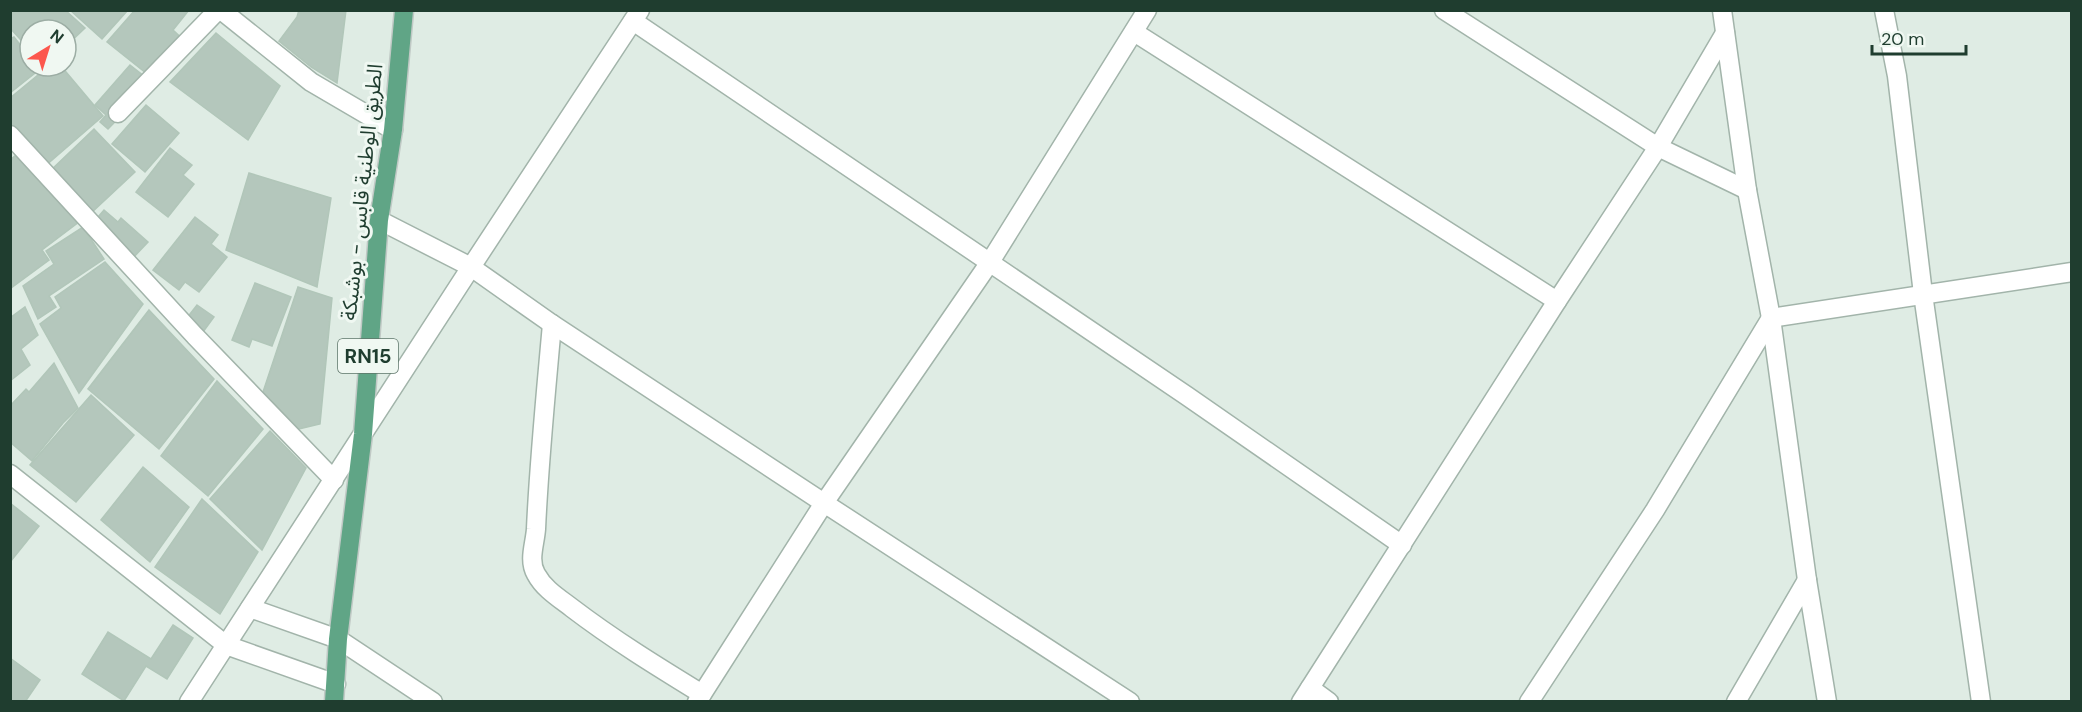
<svg xmlns="http://www.w3.org/2000/svg" width="2082" height="712" font-family="'DM Sans','Noto Sans Arabic',sans-serif">
<style>
.building{fill:#b4c7bc;stroke:#b1c6b9;stroke-width:1.5}
.lines{fill:none;stroke-linecap:round;stroke-linejoin:round}
.minor-casing{stroke:#a2b4aa;stroke-width:21}
.major-casing{stroke:#c0c9c5;stroke-width:21}
.minor{stroke:#fff;stroke-width:18}
.major{stroke:#60a586;stroke-width:18}
.labels{text-anchor:middle;dominant-baseline:central;stroke-width:6;stroke-linejoin:round;paint-order:stroke}
.shield{fill:#f0f8f2;stroke:#5e756a;stroke-width:1.5}
.shield-label{font-size:20px;font-weight:bold;fill:#1f3d2f}
.street-label{font-size:21px;fill:#1f3d2f;stroke:#f0f8f2}
</style>
<rect width="100%" height="100%" fill="#dfece4"/>
<g class="building">
<path d="M 10,10 L 65,10 L 85,28 L 66,46 L 66,30 L 30,30 L 30,50 L 10,28 Z"/>
<path d="M 70,10 L 128,10 L 102,39 Z"/>
<path d="M 135,10 L 189,10 L 173,30 L 190,46 L 156,81 L 107,42 Z"/>
<path d="M 299,10 L 346,10 L 337,83 L 311,67 L 279,41 L 297,17 Z"/>
<path d="M 216,33 L 280,86 L 248,140 L 170,82 Z"/>
<path d="M 14,37 L 30,57 L 30,66 L 38,66 L 40,69 L 10,93 L 10,39 Z"/>
<path d="M 130,65 L 153,83 L 108,129 L 100,122 L 106,115 L 95,105 Z"/>
<path d="M 49,66 L 61,66 L 103,116 L 44,167 L 10,126 L 10,98 Z"/>
<path d="M 146,105 L 179,133 L 145,172 L 112,144 Z"/>
<path d="M 94,129 L 135,172 L 89,215 L 49,172 Z"/>
<path d="M 170,148 L 192,165 L 183,175 L 194,184 L 168,217 L 136,192 Z"/>
<path d="M 16,155 L 79,222 L 42,250 L 49,260 L 11,288 L 10,160 Z"/>
<path d="M 249,173 L 331,198 L 317,287 L 226,250 Z"/>
<path d="M 104,210 L 118,222 L 121,218 L 148,242 L 131,260 L 93,223 Z"/>
<path d="M 195,217 L 218,235 L 211,244 L 227,257 L 199,292 L 185,282 L 179,290 L 153,270 Z"/>
<path d="M 83,227 L 104,259 L 49,296 L 56,307 L 38,319 L 23,286 L 54,264 L 46,251 Z"/>
<path d="M 105,262 L 143,304 L 79,393 L 40,324 L 61,308 L 55,297 Z"/>
<path d="M 255,283 L 291,297 L 272,346 L 252,339 L 249,347 L 232,340 Z"/>
<path d="M 298,287 L 332,298 L 320,424 L 295,430 L 262,395 Z"/>
<path d="M 197,305 L 214,317 L 203,332 L 186,319 Z"/>
<path d="M 25,307 L 38,335 L 21,349 L 30,365 L 10,381 L 10,318 Z"/>
<path d="M 149,310 L 214,379 L 159,449 L 88,389 Z"/>
<path d="M 54,363 L 78,408 L 63,423 L 32,461 L 10,442 L 10,406 L 26,389 L 29,392 Z"/>
<path d="M 217,381 L 263,429 L 208,496 L 161,456 Z"/>
<path d="M 91,395 L 134,435 L 76,502 L 30,465 Z"/>
<path d="M 270,431 L 306,468 L 262,550 L 210,499 Z"/>
<path d="M 143,467 L 189,507 L 150,562 L 101,520 Z"/>
<path d="M 202,499 L 258,552 L 220,614 L 155,567 Z"/>
<path d="M 10,503 L 39,526 L 10,562 Z"/>
<path d="M 173,625 L 193,638 L 167,679 L 146,666 L 124,701 L 82,674 L 108,632 L 151,659 Z"/>
<path d="M 10,658 L 40,680 L 25,702 L 10,702 Z"/>
</g>
<g class="lines">
<defs>
<g id="minor">
<path d="M 221,10 L 311,82 L 393,130"/>
<path d="M 1444,10 L 1658,147 L 1747,190"/>
<path d="M 1722,10 L 1747,190 L 1771,318 L 1807,580 L 1827,702"/>
<path d="M 1884,10 L 1897,76 L 1923,294 L 1981,702"/>
<path d="M 633,21 L 1187,396 L 1402,545"/>
<path d="M 1134,32 L 1557,301"/>
<path d="M 118,113 L 218,10"/>
<path d="M 10,135 L 195,336 L 334,480"/>
<path d="M 379,220 L 471,267 L 552,324 L 824,503 L 1130,702"/>
<path d="M 552,324 C 546,392 539,461 536,529 C 535,544 528,560 536,574 C 544,589 559,598 572,608 C 614,640 658,667 702,694"/>
<path d="M 10,474 L 226,645 L 336,684"/>
<path d="M 250,608 L 338,639 L 433,702"/>
<path d="M 1310,688 L 1329,702"/>
<path d="M 189,702 L 471,267 L 640,10"/>
<path d="M 697,702 L 824,503 L 990,262 L 1147,10"/>
<path d="M 1301,702 L 1557,301 L 1658,147 L 1725,33"/>
<path d="M 1529,702 L 1655,510 L 1771,318 L 2072,272"/>
<path d="M 1736,702 L 1807,580"/>
</g>
<path id="major" d="M 334,702 L 338,639 L 363,434 L 379,220 L 393,130 L 404,10"/>
</defs>
<use href="#minor" class="minor-casing"/>
<use href="#major" class="major-casing"/>
<use href="#minor" class="minor"/>
<use href="#major" class="major"/>
</g>
<g class="labels">
<rect class="shield" x="338" y="339" width="60" height="34" rx="4.5"/>
<g class="shield-label">
<text x="368" y="356">RN15</text>
</g>
<g class="street-label">
<text transform="translate(362 192) rotate(-84)">الطريق الوطنية قابس - بوشبكة</text>
</g>
</g>
<rect width="2082" height="712" fill="none" stroke="#1f3d2f" stroke-width="24"/>
<g transform="translate(48 48) rotate(38)"><circle r="28" fill="#f0f8f2" stroke="#9cada4" stroke-width="1.5"/>
<path d="M0-4.5L10 22L0 15L-10 22Z" fill="#fc574d"/>
<text y="-9" font-size="16" font-weight="bold" text-anchor="middle" fill="#1f3d2f">N</text>
</g>
<path d="M1872 45v9h94v-9" fill="none" stroke="#1f3d2f" stroke-width="3"/>
<text x="1881" y="45" font-size="18" fill="#1f3d2f" stroke="#f0f8f2" stroke-width="4.5" paint-order="stroke">20 m</text>
</svg>
